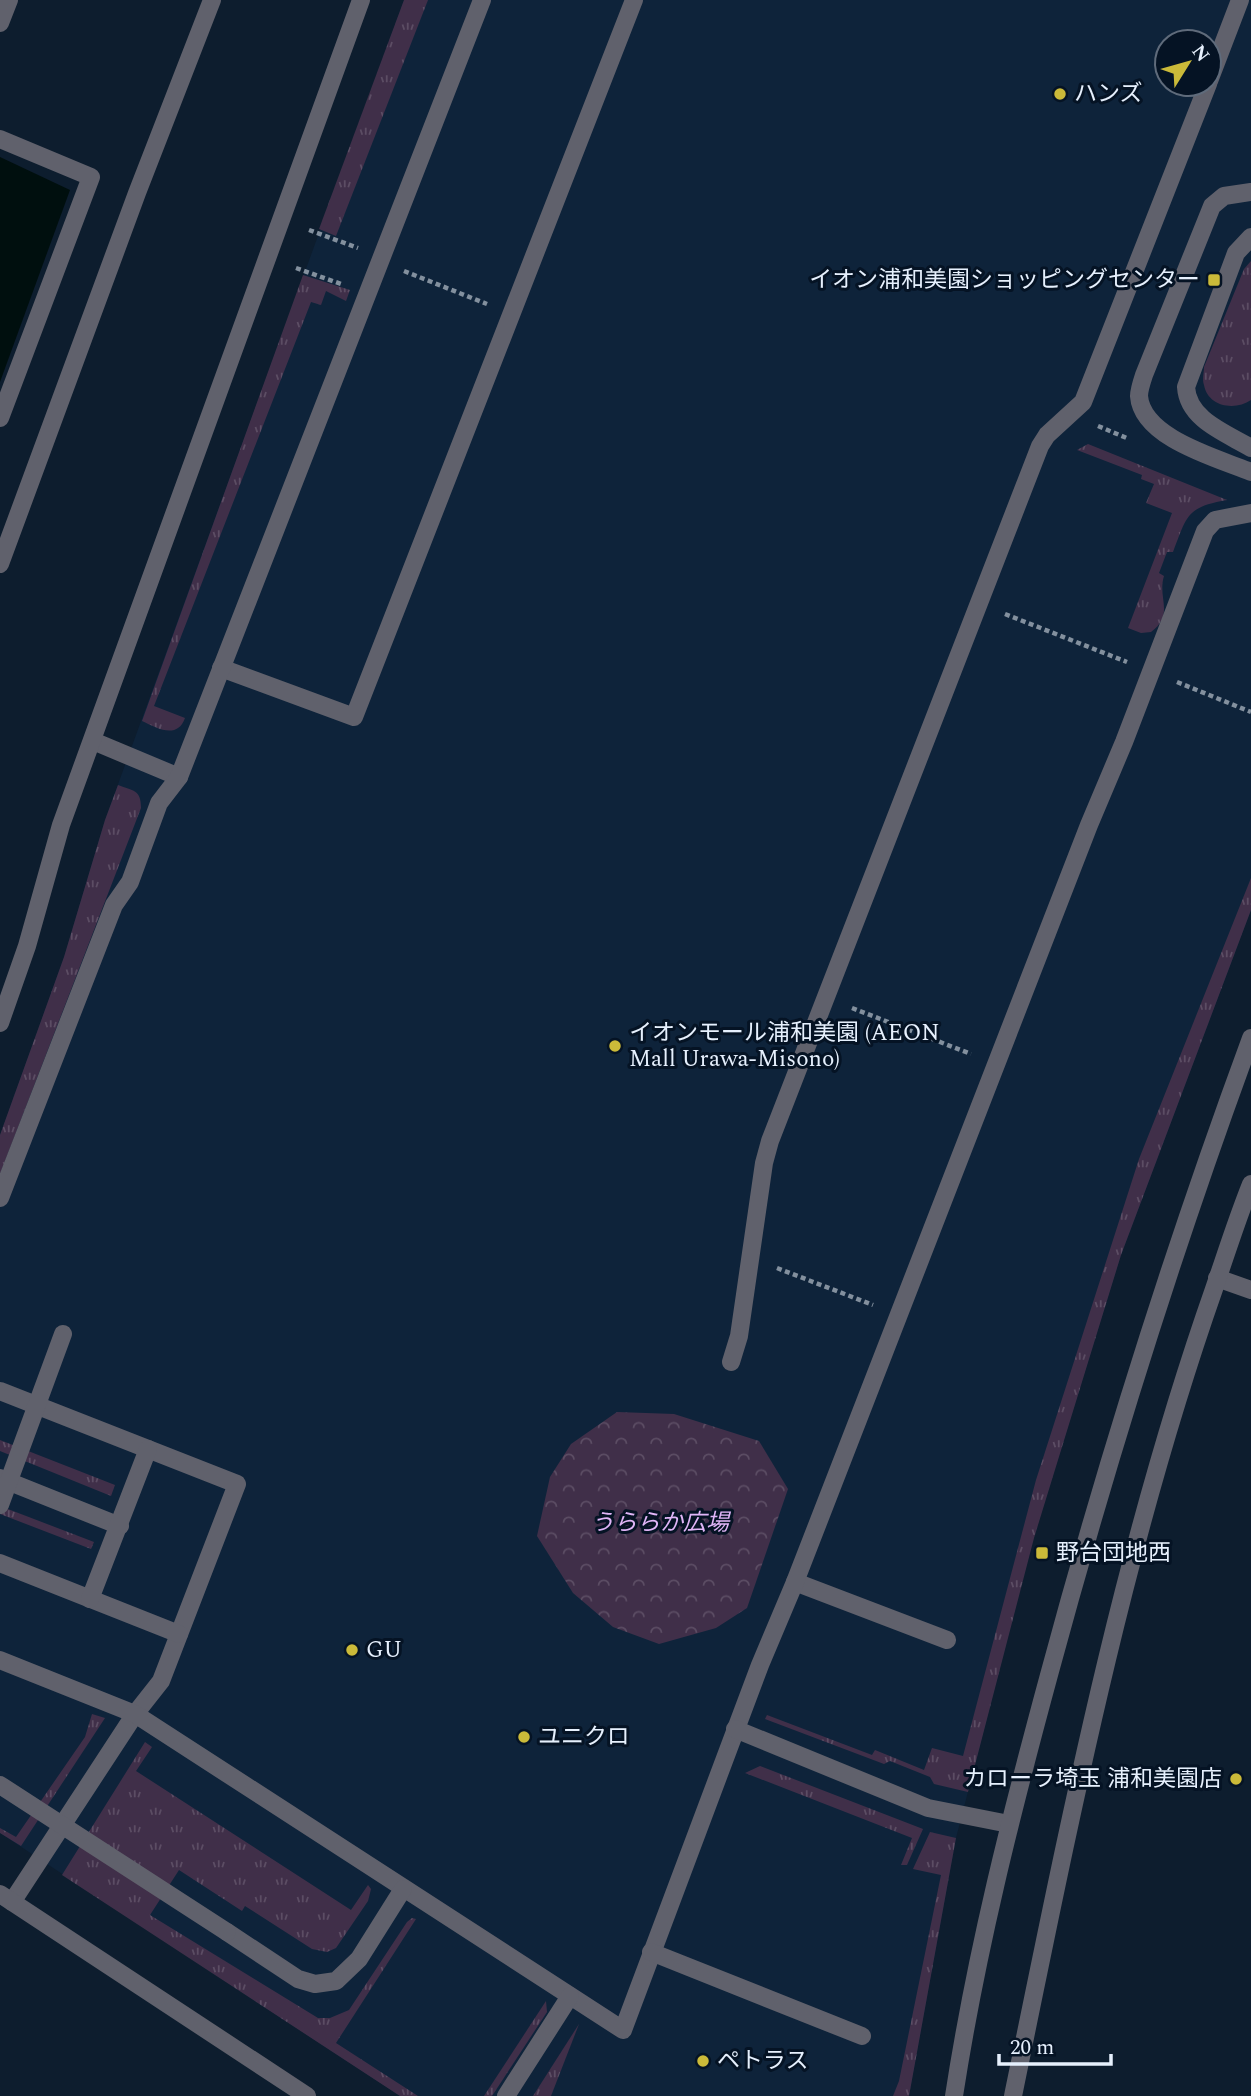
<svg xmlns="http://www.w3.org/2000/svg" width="1251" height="2096" font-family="Spectral,'Noto Sans JP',serif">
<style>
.built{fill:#0e233a;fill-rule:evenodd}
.grass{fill:url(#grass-tufts)}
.park{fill:url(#park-crowns)}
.water{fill:#000f0e}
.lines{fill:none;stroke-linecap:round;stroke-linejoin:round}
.path{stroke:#83909e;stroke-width:4.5;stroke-dasharray:5 3.5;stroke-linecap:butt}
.service{stroke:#60616c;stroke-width:18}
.minor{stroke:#60616c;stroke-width:18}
.tertiary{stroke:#60616c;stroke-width:18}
.service-bridge{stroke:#60616c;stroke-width:18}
.poi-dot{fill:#cbba39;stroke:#051324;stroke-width:2.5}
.labels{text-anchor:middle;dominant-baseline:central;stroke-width:6;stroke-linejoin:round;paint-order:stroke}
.poi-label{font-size:23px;fill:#e6f0fd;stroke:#051324;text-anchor:start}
.park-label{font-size:23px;font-style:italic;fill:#e0b5f7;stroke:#051324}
</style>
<defs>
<pattern id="grass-tufts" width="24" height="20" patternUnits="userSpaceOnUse" patternTransform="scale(1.75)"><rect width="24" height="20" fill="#402f49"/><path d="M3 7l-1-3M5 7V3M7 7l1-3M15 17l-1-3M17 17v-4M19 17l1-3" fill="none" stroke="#5c4d64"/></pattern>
<pattern id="park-crowns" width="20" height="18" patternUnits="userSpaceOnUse" patternTransform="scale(1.75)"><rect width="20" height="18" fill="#402f49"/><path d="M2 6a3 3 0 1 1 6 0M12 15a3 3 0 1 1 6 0" fill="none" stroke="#5c4d64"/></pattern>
</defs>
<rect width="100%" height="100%" fill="#0d1d2e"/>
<path class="built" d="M 404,0 L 1251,0 L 1251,910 L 1121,1255 L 1033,1540 L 956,1838 L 909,2096 L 400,2096 L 0,1833 L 0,1135 L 64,957 L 105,820 ZM 1167,42 L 1209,42 L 1209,84 L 1167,84 Z"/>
<g class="grass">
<path d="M 404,0 L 428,0 L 336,236 L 319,229 Z"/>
<path d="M 1251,261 L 1251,400 C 1235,411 1208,407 1204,385 C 1202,379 1204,373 1204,367 L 1244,269 Z"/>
<path d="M 303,275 L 350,290 L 346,301 L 326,291 L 321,305 L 311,302 L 154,706 L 185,718 C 177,740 157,728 142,721 Z"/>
<path d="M 1088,444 L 1227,500 C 1186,507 1187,516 1173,552 L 1167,552 L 1159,573 L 1164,576 C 1157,598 1175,614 1151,632 L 1141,633 L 1128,628 L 1172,513 L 1146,503 L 1154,484 L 1141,479 L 1142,475 L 1077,450 Z"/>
<path d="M 118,785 C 133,791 141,789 141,808 L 0,1174 L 0,1135 L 64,957 L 105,820 Z"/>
<path d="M 1251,878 L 1251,910 L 1121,1255 L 1034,1538 L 968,1792 L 934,1784 L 930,1777 L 890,1761 L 884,1764 L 765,1719 L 767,1715 L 872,1755 L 875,1750 L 924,1770 L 932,1748 L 963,1756 L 1036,1480 L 1139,1159 Z"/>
<path d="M 0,1440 L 115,1485 L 111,1496 L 0,1451 Z"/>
<path d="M 0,1506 L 94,1542 L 91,1549 L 0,1514 Z"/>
<path d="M 92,1714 L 105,1718 L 21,1846 L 0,1833 L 0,1828 L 16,1837 L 85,1737 Z"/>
<path d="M 145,1742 L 152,1747 L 136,1771 L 351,1910 L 368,1885 L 371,1889 L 368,1901 L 336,1948 L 327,1952 L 312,1949 L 245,1906 L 242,1911 L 179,1870 L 150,1915 L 318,2018 L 330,2018 L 349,2010 L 407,1922 L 412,1918 L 416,1919 L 336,2043 L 418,2096 L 400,2096 L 62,1875 Z"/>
<path d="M 760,1766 L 923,1829 L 907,1865 L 901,1865 L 912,1838 L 745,1773 Z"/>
<path d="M 930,1832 L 956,1838 L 909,2096 L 893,2096 L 899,2081 L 941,1875 L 913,1869 Z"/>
<path d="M 546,2001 L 547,2012 L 492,2096 L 484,2096 Z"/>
<path d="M 579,2024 L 551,2096 L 533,2096 Z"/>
</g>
<path class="park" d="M 617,1412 L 674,1414 L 759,1441 L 788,1489 L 747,1608 L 716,1628 L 659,1644 L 613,1627 L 573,1593 L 537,1536 L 550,1477 L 571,1444 Z"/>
<path class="water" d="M 0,157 L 70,190 L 0,382 Z"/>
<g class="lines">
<g class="path">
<path d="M 309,230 L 358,248"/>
<path d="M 296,268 L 344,285"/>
<path d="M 404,271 L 487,304"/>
<path d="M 1098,426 L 1129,439"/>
<path d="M 1005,614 L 1127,662"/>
<path d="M 1177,682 L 1251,712"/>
<path d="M 852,1008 L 971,1054"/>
<path d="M 777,1268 L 873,1305"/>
</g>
<g class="service">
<path d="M 1209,81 L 1240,0"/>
<path d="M 0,139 L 91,177 L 0,418"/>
<path d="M 1251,192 L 1224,196 L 1212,206 L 1144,375 C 1142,381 1139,390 1139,396 C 1142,438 1217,458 1251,472"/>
<path d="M 1251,237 L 1236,253 L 1186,387 C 1188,420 1226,433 1251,448"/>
<path d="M 221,668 L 354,717 L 634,0"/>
<path d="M 93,741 L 179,777"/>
<path d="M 0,1198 L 114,905 L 130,882 L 159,803 L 179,777 L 482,0"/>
<path d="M 731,1362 L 739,1336 L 764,1163 L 770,1141 L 1040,446 L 1047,435 L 1083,402 L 1208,84"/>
<path d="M 0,1391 L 237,1484 L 161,1681 L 135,1714 L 12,1902"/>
<path d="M 0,1478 L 120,1526"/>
<path d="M 0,1563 L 179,1634"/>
<path d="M 795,1582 L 947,1640"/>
<path d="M 90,1599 L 148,1449"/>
<path d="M 0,1660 L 135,1714 L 623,2030 L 760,1665 L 795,1582 L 1089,825 L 1124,742 L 1205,531 L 1215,520 L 1251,513"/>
<path d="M 735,1729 L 928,1808 L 1009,1824"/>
<path d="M 227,1932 L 298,1979 L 315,1984 L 336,1981 L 359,1959 L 403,1889"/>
<path d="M 651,1952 L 862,2036"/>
<path d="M 506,2096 L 570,1996"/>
</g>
<g class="minor">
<path d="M 0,23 L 9,0"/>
<path d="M 0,564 L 137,193 L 212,0"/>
<path d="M 0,1023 L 27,946 L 61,825 L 361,0"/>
<path d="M 1217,1278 L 1251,1290"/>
</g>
<g class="tertiary">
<path d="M 0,1894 L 307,2096"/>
<path d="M 954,2096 C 976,1953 1011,1815 1049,1675 C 1107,1460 1174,1247 1251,1038"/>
<path d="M 1013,2096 C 1069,1824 1122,1551 1214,1289 C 1226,1254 1237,1219 1251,1184"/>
</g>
<g class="service-bridge">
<path d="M 0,1505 L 63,1334"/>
<path d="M 0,1785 L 227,1932"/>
</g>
</g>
<g class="poi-dot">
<circle cx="1060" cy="94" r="7"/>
<rect x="1207" y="273" width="14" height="14" rx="3.5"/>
<circle cx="615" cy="1046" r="7"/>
<rect x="1035" y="1546" width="14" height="14" rx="3.5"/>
<circle cx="352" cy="1650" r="7"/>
<circle cx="524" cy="1737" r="7"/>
<circle cx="1236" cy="1779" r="7"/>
<circle cx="703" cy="2061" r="7"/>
</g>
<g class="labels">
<g class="poi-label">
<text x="1074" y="94">ハンズ</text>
<text x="1200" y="280" text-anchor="end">イオン浦和美園ショッピングセンター</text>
<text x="629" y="1033">イオンモール浦和美園 (AEON<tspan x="629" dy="26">Mall Urawa-Misono)</tspan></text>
<text x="1056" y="1553">野台団地西</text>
<text x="366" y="1650">GU</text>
<text x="538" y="1737">ユニクロ</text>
<text x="1222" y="1779" text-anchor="end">カローラ埼玉 浦和美園店</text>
<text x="717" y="2061">ペトラス</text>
</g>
<g class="park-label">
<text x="660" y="1523">うららか広場</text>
</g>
</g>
<g transform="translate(1188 63) rotate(53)"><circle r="33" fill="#051324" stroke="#5f6b7b" stroke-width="2"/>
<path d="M0-5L12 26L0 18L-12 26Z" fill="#cbba39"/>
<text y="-10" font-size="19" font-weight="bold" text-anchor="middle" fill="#e6f0fd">N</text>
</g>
<path d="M999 2054v10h112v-10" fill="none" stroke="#e6f0fd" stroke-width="3.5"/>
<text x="1010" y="2054" font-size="21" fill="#e6f0fd" stroke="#051324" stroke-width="5" paint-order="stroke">20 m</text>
</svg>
